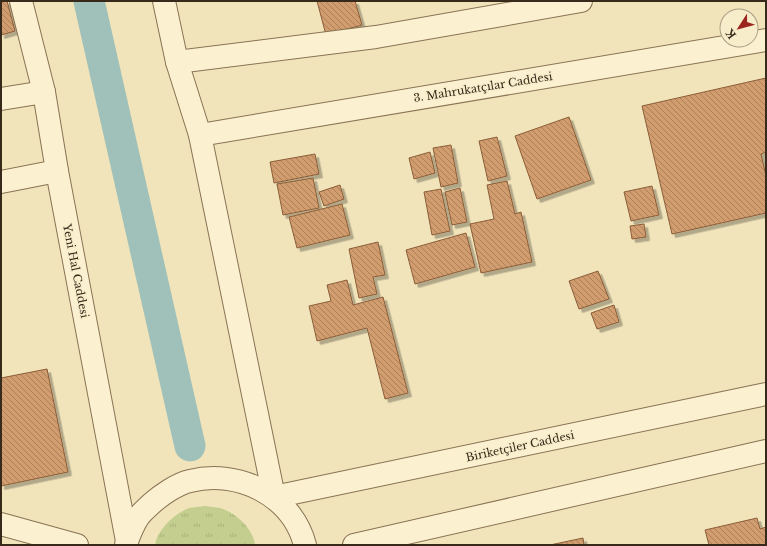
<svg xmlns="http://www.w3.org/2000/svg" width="767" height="546" font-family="'Libre Baskerville',serif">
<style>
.grass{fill:url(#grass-tufts)}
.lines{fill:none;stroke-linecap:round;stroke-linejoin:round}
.canal{stroke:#a0c1b9;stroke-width:31}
.building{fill:url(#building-back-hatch);stroke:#8a5d38;filter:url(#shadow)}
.minor-casing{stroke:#897354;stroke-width:24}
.minor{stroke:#fbf0cf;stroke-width:22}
.labels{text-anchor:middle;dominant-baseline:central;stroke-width:3;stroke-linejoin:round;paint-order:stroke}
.street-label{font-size:11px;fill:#372a1a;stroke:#f8edcb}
</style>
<defs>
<pattern id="grass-tufts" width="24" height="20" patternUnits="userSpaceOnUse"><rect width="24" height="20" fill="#c4cf8f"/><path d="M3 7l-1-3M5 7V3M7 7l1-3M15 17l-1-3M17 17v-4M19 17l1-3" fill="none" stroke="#a9b27b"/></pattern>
<pattern id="building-back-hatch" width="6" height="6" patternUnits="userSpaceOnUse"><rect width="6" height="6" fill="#d29d6e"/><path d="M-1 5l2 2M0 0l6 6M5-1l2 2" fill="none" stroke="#ab805a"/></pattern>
<filter id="shadow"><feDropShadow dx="3.5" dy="3.5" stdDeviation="0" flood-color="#0004"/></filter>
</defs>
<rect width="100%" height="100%" fill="#f1e4bb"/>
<path class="grass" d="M 205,506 C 210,507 215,507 220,508 C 236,513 253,528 255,545 L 155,545 C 158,529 174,514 189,508 C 194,507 200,507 205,506 Z"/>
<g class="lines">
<path class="canal" d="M 89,1 L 190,446"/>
</g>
<g class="building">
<path d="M 1,1 L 7,1 L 15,31 L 1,35 Z"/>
<path d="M 317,1 L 355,1 L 362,25 L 326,35 Z"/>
<path d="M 766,78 L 766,152 L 761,154 L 766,176 L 766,213 L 672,234 L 642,106 Z"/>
<path d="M 569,117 L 591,180 L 537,199 L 515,136 Z"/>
<path d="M 497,137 L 507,176 L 488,181 L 479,141 Z"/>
<path d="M 451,145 L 458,183 L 441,187 L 433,148 Z"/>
<path d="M 430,152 L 435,173 L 414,179 L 409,158 Z"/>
<path d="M 315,154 L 319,174 L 274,183 L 270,162 Z"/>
<path d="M 313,178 L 319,208 L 283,215 L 277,184 Z"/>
<path d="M 507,181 L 515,214 L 521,212 L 532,262 L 481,273 L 470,224 L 494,219 L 487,185 Z"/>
<path d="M 340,185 L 344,199 L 324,206 L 319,192 Z"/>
<path d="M 652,186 L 659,215 L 631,221 L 624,192 Z"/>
<path d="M 460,188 L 467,222 L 452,225 L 445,192 Z"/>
<path d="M 441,189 L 450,231 L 432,235 L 424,192 Z"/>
<path d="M 342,204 L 350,235 L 297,248 L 289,217 Z"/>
<path d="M 644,224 L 646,237 L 632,239 L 630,226 Z"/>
<path d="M 466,233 L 475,267 L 415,284 L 406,250 Z"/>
<path d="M 378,242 L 385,275 L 373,277 L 377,294 L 359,298 L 349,249 Z"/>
<path d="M 598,271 L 609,299 L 579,309 L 569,281 Z"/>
<path d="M 347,280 L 353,305 L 383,297 L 408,393 L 385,399 L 367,328 L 317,341 L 309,306 L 331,301 L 327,285 Z"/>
<path d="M 614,305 L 619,322 L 597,329 L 591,313 Z"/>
<path d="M 47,369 L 68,472 L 1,486 L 1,378 Z"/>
<path d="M 757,518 L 760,529 L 766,527 L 766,545 L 709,545 L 705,530 Z"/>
<path d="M 583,538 L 584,545 L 550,545 Z"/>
</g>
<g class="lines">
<defs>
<g id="minor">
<path d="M 21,1 L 44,92 L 57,171 L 127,541"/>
<path d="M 164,1 L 177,62 L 200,135 L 274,497 L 766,394"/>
<path d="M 177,62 L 376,37 L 581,1"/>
<path d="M 1,99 L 44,92"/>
<path d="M 200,135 L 766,40"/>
<path d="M 1,182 L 57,171"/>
<path d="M 1,524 L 77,545"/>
<path d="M 126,545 C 128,537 135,521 140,515 C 143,511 148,507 151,504 C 161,495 177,484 190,481 C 238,469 292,495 305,545"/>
<path d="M 354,545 L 766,451"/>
</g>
</defs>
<use href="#minor" class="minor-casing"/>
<use href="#minor" class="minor"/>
</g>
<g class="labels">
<g class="street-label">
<text transform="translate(483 87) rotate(-9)">3. Mahrukatçılar Caddesi</text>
<text transform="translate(76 271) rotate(79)">Yeni Hal Caddesi</text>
<text transform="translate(520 446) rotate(-12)">Biriketçiler Caddesi</text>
</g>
</g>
<rect width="767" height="546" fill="none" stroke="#372a1a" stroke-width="4"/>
<g transform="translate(739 28) rotate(234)"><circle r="19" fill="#f8edcb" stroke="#ab9f84"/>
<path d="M0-3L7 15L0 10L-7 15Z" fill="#9d251f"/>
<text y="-6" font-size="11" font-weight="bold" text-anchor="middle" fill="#372a1a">K</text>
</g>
</svg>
